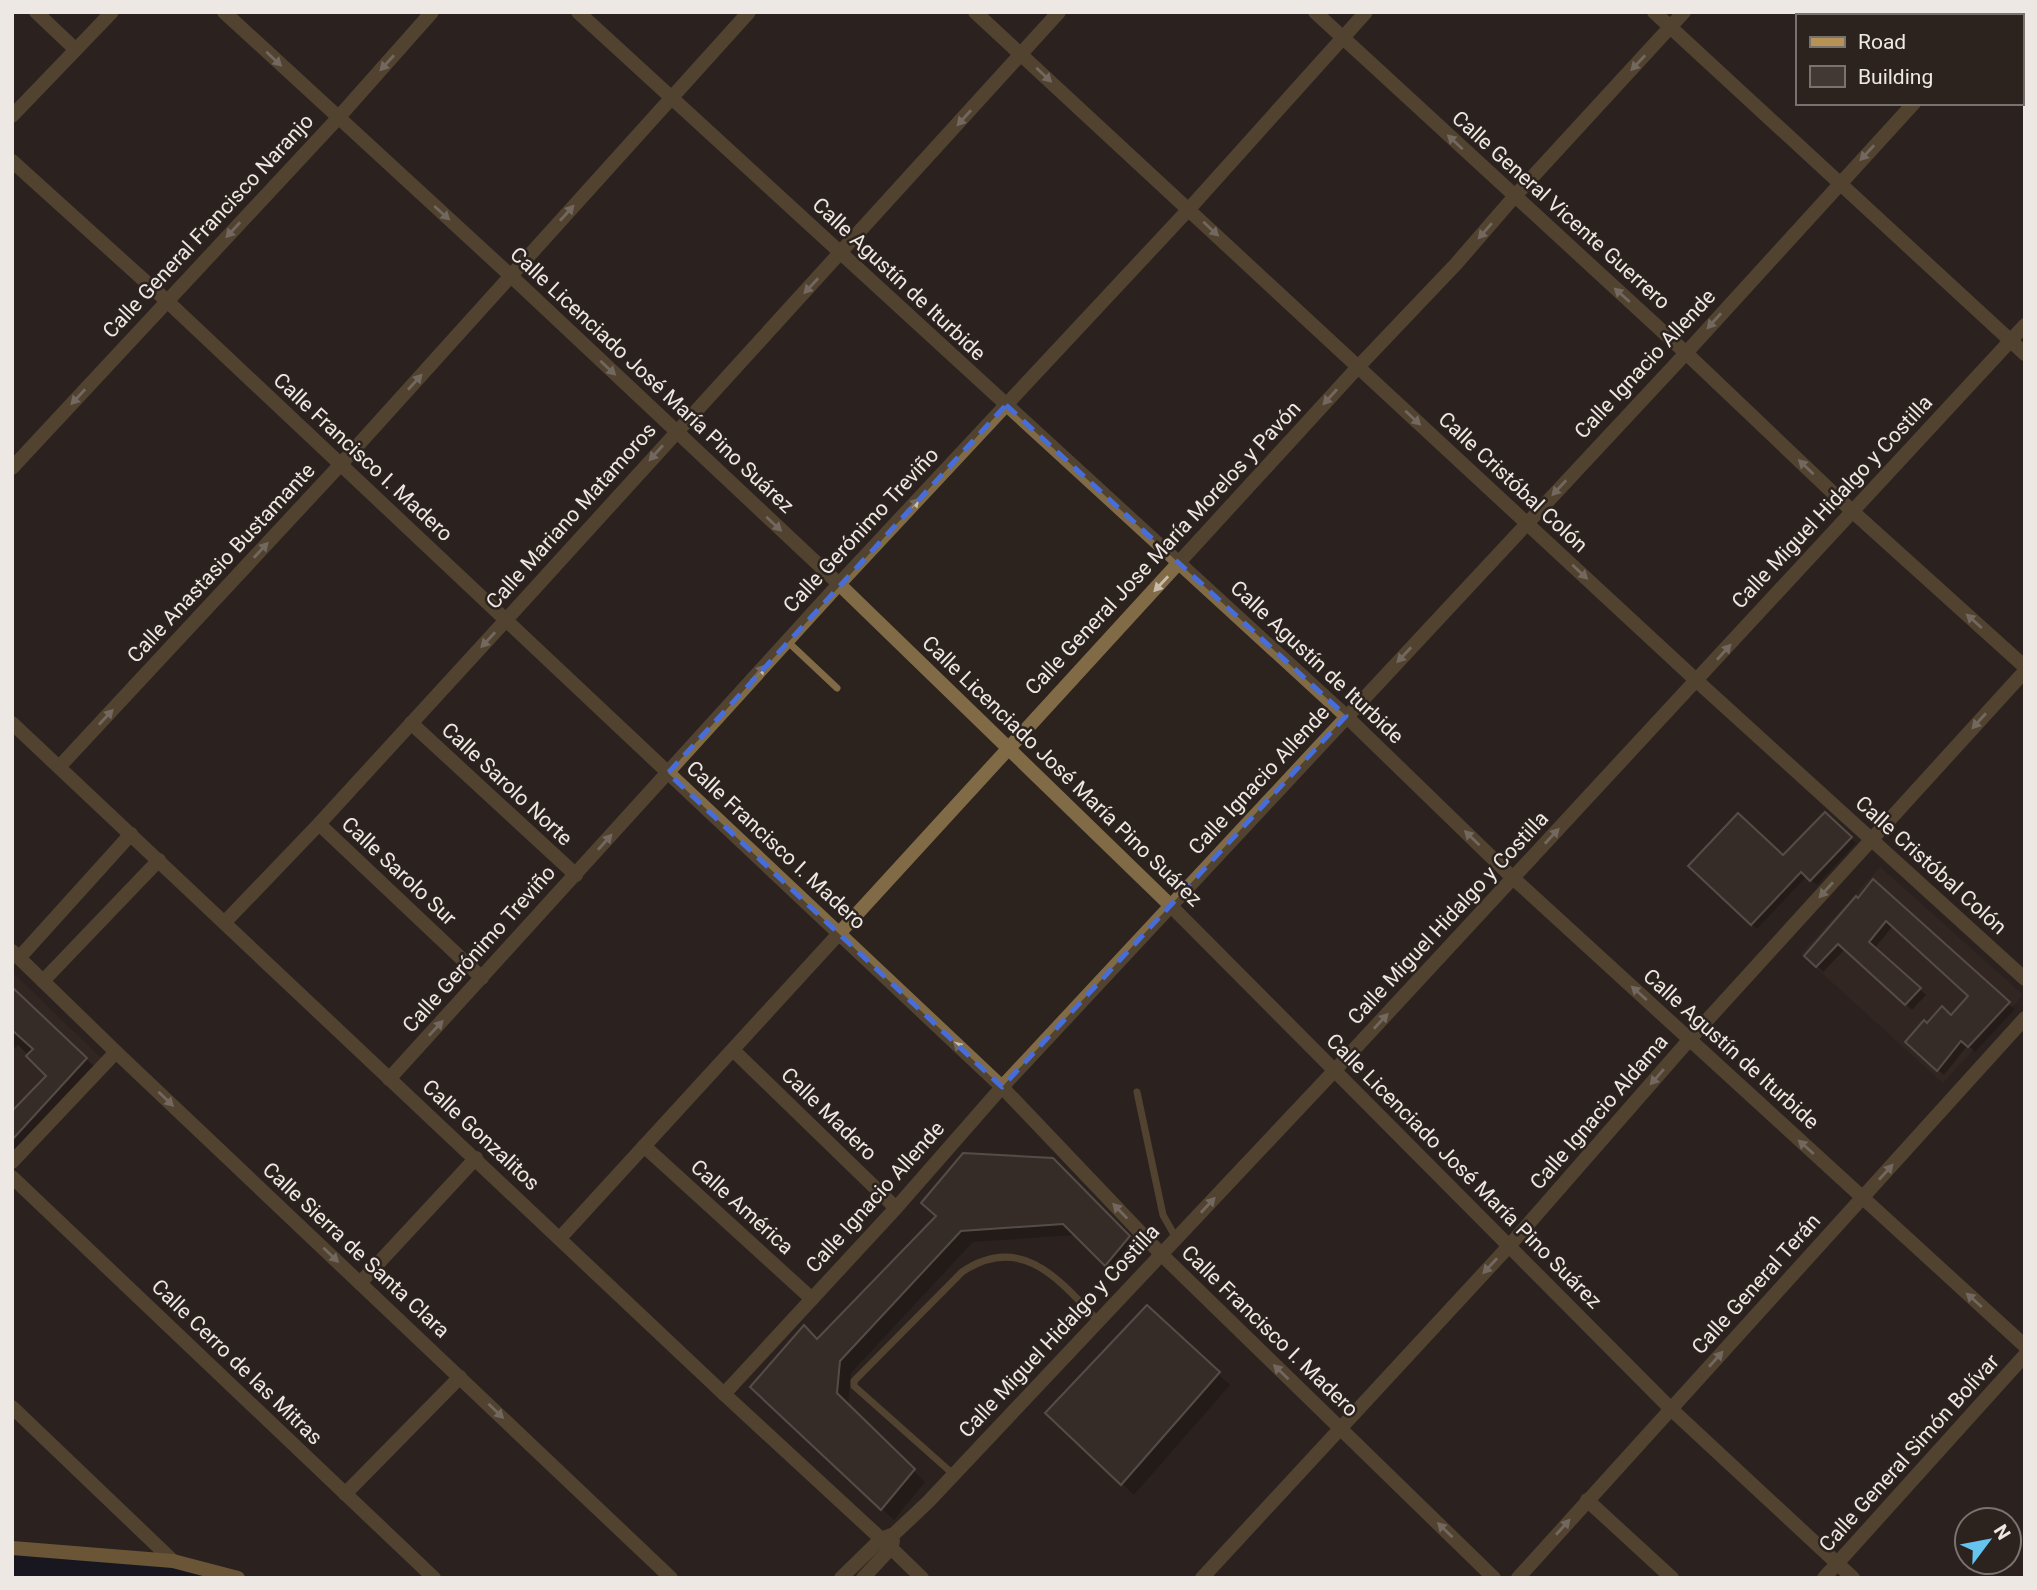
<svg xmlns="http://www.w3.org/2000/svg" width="2037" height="1590" font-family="Roboto,sans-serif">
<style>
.built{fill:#392a24}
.water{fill:#000a22;stroke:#474d5c;stroke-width:2}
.shadow{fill:#0007}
.building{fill:#423934;stroke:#887e78;stroke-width:2}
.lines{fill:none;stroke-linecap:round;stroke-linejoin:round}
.service{stroke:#816b46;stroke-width:7}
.minor{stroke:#816b46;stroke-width:14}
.tertiary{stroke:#816b46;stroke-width:14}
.secondary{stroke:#b69355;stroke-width:14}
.oneway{fill:#c8bcad}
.marked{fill:none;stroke:#476ddb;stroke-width:5;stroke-dasharray:14 9;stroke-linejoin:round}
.labels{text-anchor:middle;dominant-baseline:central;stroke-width:5;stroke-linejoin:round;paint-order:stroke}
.street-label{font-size:21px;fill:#eee8e5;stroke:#2c231f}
</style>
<rect width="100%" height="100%" fill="#2c231f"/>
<g class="built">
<path d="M 1880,867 L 2023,995 L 1943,1083 L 1801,954 Z"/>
<path d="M 12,972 L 101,1058 L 12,1152 Z"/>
</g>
<path class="water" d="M 12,1548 L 173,1561 L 238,1578 L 12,1578 Z"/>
<g class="shadow">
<path d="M 1825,815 L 1856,843 L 1817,885 L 1807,876 L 1757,929 L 1690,866 L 1783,858 Z"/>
<path d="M 1856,899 L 2015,1009 L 1975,1052 L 1968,1045 L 1944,1075 L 1913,1048 L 1927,1026 L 1952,1017 L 1971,996 L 1893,926 L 1874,949 L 1926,995 L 1912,1010 L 1845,949 L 1823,972 L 1807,956 Z"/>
<path d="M 12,990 L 94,1066 L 12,1156 L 12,1114 L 49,1076 L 18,1045 L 12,1050 Z"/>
<path d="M 1052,1159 L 1141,1249 L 1118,1276 L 1076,1235 L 973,1242 L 851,1373 L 848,1406 L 925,1482 L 894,1520 L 764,1398 L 817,1341 Z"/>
<path d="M 1147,1308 L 1230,1385 L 1134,1495 L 1048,1413 Z"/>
</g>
<g class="building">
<path d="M 1825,812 L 1852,837 L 1810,881 L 1801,872 L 1751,925 L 1688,866 L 1738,813 L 1783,855 Z"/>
<path d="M 1873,879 L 2010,1002 L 1968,1047 L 1961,1041 L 1937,1071 L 1905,1042 L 1924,1020 L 1927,1023 L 1942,1006 L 1951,1015 L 1968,996 L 1886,921 L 1869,942 L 1921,988 L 1905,1005 L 1838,944 L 1816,967 L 1804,956 L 1856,896 L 1858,898 Z"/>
<path d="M 12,987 L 87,1058 L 12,1140 L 12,1111 L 46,1076 L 26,1056 L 33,1049 L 12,1030 Z"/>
<path d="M 963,1153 L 1053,1158 L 1130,1236 L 1105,1266 L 1063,1224 L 961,1231 L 840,1361 L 837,1393 L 915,1469 L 881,1510 L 750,1387 L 804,1325 L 817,1339 L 936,1216 L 921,1203 Z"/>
<path d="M 1147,1305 L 1220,1372 L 1121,1485 L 1045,1413 Z"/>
</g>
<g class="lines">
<g class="service">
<path d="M 787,641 L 837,688"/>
<path d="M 1137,1092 L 1163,1215 L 1176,1238"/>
<path d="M 953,1474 L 854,1386 L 854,1381 L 962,1272 C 1021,1232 1060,1280 1098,1321"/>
</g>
<g class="minor">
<path d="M 36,12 L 75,49"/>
<path d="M 578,12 L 1346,716 L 1513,878 L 2025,1346"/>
<path d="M 975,12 L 1697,681 L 2025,979"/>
<path d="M 1315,12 L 1686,353 L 1851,510 L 2025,667"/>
<path d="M 1654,12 L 2025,354"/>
<path d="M 1996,12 L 2000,16"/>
<path d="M 2021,35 L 2025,38"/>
<path d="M 12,116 L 112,12"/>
<path d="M 12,161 L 167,301 L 1002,1087 L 1161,1254 L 1494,1578"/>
<path d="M 12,468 L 338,118 L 432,12"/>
<path d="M 411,723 L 576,875"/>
<path d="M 60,766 L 341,464 L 749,12"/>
<path d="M 319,824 L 482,978"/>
<path d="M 225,922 L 319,824 L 505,621 L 1059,12"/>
<path d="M 733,1050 L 896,1208"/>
<path d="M 116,1052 L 671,1578"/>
<path d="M 644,1146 L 812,1299"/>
<path d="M 12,1177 L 434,1578"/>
<path d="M 560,1238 L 1358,367 L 1456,264 L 1514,197 L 1684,12"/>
<path d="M 360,1283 L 476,1158"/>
<path d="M 724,1394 L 896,1208 L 1002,1087 L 1686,353 L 1914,103"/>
<path d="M 345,1494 L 460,1377"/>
<path d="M 1587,1500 L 1672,1578"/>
<path d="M 891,1548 L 922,1578"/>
<path d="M 1202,1578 L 1509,1246 L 1689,1040 L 2025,671"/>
<path d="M 1518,1578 L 2025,1018"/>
<path d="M 1824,1578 L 2025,1355"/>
</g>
<g class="tertiary">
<path d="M 224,12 L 511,276 L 839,584 L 1171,906 L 1671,1409 L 1853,1578"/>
<path d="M 12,723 L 724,1394 L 891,1548"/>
<path d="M 12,951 L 116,1052 L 12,1162"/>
<path d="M 19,958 L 131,834"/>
<path d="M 43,981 L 159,860"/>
<path d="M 389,1079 L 839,584 L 1189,209 L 1366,12"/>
<path d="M 12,1407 L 173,1561"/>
<path d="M 841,1578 L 881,1539 L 894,1534 L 928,1502 L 1335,1070 L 2025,325"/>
<path d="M 863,1578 L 891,1548 L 893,1541"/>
</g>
<path class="secondary" d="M 12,1548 L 173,1561 L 238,1578"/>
</g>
<defs><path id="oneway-solid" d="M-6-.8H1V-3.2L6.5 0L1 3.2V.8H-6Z" transform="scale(1.75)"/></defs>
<g class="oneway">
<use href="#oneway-solid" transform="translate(274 59) rotate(43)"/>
<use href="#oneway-solid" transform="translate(387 63) rotate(132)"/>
<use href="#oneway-solid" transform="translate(1638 63) rotate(133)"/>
<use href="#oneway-solid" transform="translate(1044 75) rotate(43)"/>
<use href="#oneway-solid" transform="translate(964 118) rotate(132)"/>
<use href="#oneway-solid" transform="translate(1455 142) rotate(-137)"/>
<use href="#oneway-solid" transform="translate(1867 153) rotate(133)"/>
<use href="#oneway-solid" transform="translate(442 213) rotate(42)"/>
<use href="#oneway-solid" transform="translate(567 213) rotate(-48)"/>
<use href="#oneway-solid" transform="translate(1211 229) rotate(43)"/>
<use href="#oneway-solid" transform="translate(233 230) rotate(133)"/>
<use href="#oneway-solid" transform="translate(1485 231) rotate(131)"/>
<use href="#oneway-solid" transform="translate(811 286) rotate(133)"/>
<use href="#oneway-solid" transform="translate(1622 295) rotate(-138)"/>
<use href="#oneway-solid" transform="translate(1714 321) rotate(132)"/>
<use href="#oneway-solid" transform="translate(608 368) rotate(43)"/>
<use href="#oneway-solid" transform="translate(415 382) rotate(-48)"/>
<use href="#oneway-solid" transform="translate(78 397) rotate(133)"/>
<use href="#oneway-solid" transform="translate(1330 397) rotate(132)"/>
<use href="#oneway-solid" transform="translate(1413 418) rotate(43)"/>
<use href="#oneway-solid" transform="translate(656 453) rotate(132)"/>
<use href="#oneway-solid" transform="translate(1806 467) rotate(-136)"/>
<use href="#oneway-solid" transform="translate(1559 488) rotate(133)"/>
<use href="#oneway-solid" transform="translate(912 506) rotate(-47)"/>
<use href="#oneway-solid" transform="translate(774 524) rotate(43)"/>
<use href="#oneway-solid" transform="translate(261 550) rotate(-47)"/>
<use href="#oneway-solid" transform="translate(1580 572) rotate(43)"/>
<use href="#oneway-solid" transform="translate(1161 584) rotate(133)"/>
<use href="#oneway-solid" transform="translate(1974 621) rotate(-138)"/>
<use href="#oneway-solid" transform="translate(488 640) rotate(133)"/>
<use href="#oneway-solid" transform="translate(1724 652) rotate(-48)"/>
<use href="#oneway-solid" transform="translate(1404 655) rotate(133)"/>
<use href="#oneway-solid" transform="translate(758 673) rotate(-48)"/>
<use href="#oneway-solid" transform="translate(106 717) rotate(-47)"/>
<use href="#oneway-solid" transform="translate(1979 721) rotate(132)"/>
<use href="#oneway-solid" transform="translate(1552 836) rotate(-47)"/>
<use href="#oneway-solid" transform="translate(1472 838) rotate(-136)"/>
<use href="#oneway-solid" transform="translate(605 842) rotate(-48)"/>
<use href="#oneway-solid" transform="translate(1826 890) rotate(132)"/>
<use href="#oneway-solid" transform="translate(1639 993) rotate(-138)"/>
<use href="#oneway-solid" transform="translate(1381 1021) rotate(-47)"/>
<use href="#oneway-solid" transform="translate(436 1028) rotate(-47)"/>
<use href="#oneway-solid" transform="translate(961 1049) rotate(-137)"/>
<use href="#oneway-solid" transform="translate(1657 1077) rotate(131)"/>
<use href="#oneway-solid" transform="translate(166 1099) rotate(44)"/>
<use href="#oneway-solid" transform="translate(1806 1147) rotate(-138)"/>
<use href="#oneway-solid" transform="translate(1886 1172) rotate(-48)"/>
<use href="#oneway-solid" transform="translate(1208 1205) rotate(-47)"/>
<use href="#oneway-solid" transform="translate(1120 1211) rotate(-134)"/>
<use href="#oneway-solid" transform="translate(331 1255) rotate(44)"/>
<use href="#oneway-solid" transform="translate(1490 1266) rotate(133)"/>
<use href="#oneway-solid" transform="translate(1974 1300) rotate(-138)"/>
<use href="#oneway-solid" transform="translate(1716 1359) rotate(-48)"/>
<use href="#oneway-solid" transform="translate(1281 1372) rotate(-136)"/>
<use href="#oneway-solid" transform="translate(496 1411) rotate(44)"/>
<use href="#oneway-solid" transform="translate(1563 1527) rotate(-48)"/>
<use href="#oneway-solid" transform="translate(1445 1530) rotate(-136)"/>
</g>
<path d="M0 0H2037V1590H0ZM 1006,405 L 1346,716 L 1002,1087 L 668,773 Z" fill="#2c231f" fill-opacity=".55" fill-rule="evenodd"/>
<path class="marked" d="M 1006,405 L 1346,716 L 1002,1087 L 668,773 Z"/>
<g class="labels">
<g class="street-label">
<text transform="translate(1561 210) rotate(42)">Calle General Vicente Guerrero</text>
<text transform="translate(208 226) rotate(-47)">Calle General Francisco Naranjo</text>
<text transform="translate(899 279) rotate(43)">Calle Agustín de Iturbide</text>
<text transform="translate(1645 364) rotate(-47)">Calle Ignacio Allende</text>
<text transform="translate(652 380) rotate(43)">Calle Licenciado José María Pino Suárez</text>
<text transform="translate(363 457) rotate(43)">Calle Francisco I. Madero</text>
<text transform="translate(1513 482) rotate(43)">Calle Cristóbal Colón</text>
<text transform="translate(1832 502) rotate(-47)">Calle Miguel Hidalgo y Costilla</text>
<text transform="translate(571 516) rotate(-48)">Calle Mariano Matamoros</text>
<text transform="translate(861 530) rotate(-47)">Calle Gerónimo Treviño</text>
<text transform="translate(1163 548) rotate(-47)">Calle General Jose María Morelos y Pavón</text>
<text transform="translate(221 563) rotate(-47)">Calle Anastasio Bustamante</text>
<text transform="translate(1317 662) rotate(43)">Calle Agustín de Iturbide</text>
<text transform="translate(1062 771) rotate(44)">Calle Licenciado José María Pino Suárez</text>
<text transform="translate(1259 780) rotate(-47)">Calle Ignacio Allende</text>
<text transform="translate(507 784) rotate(43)">Calle Sarolo Norte</text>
<text transform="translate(776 845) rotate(43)">Calle Francisco I. Madero</text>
<text transform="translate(1931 865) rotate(42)">Calle Cristóbal Colón</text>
<text transform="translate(399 871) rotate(43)">Calle Sarolo Sur</text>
<text transform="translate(1448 918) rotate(-47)">Calle Miguel Hidalgo y Costilla</text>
<text transform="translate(479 949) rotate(-48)">Calle Gerónimo Treviño</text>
<text transform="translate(1731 1049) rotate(42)">Calle Agustín de Iturbide</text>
<text transform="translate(1599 1112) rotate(-49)">Calle Ignacio Aldama</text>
<text transform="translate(829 1114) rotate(44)">Calle Madero</text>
<text transform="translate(481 1135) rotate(43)">Calle Gonzalitos</text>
<text transform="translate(1464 1171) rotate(45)">Calle Licenciado José María Pino Suárez</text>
<text transform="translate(875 1197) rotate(-48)">Calle Ignacio Allende</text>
<text transform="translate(742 1207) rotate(42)">Calle América</text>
<text transform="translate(356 1250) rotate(43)">Calle Sierra de Santa Clara</text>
<text transform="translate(1756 1284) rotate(-48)">Calle General Terán</text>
<text transform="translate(1059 1331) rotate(-47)">Calle Miguel Hidalgo y Costilla</text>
<text transform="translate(1270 1331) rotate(44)">Calle Francisco I. Madero</text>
<text transform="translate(237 1362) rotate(44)">Calle Cerro de las Mitras</text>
<text transform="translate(1909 1453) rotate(-48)">Calle General Simón Bolívar</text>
</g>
</g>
<rect width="2037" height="1590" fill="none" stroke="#eee8e5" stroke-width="28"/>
<rect x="1796" y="14" width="228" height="91" fill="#2c231f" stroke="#7a726e" stroke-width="2"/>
<rect x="1810" y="37" width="35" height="10" fill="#b69355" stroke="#7a726e" stroke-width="2"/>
<text x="1858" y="49" font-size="21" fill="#eee8e5">Road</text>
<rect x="1810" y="66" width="35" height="21" fill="#423934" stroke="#7a726e" stroke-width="2"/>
<text x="1858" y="84" font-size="21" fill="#eee8e5">Building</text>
<g transform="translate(1988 1541) rotate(58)"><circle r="33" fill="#2c231f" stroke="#7a726e" stroke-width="2"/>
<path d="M0-5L12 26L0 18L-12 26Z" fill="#65c5ee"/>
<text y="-10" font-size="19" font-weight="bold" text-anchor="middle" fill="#eee8e5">N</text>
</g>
</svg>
